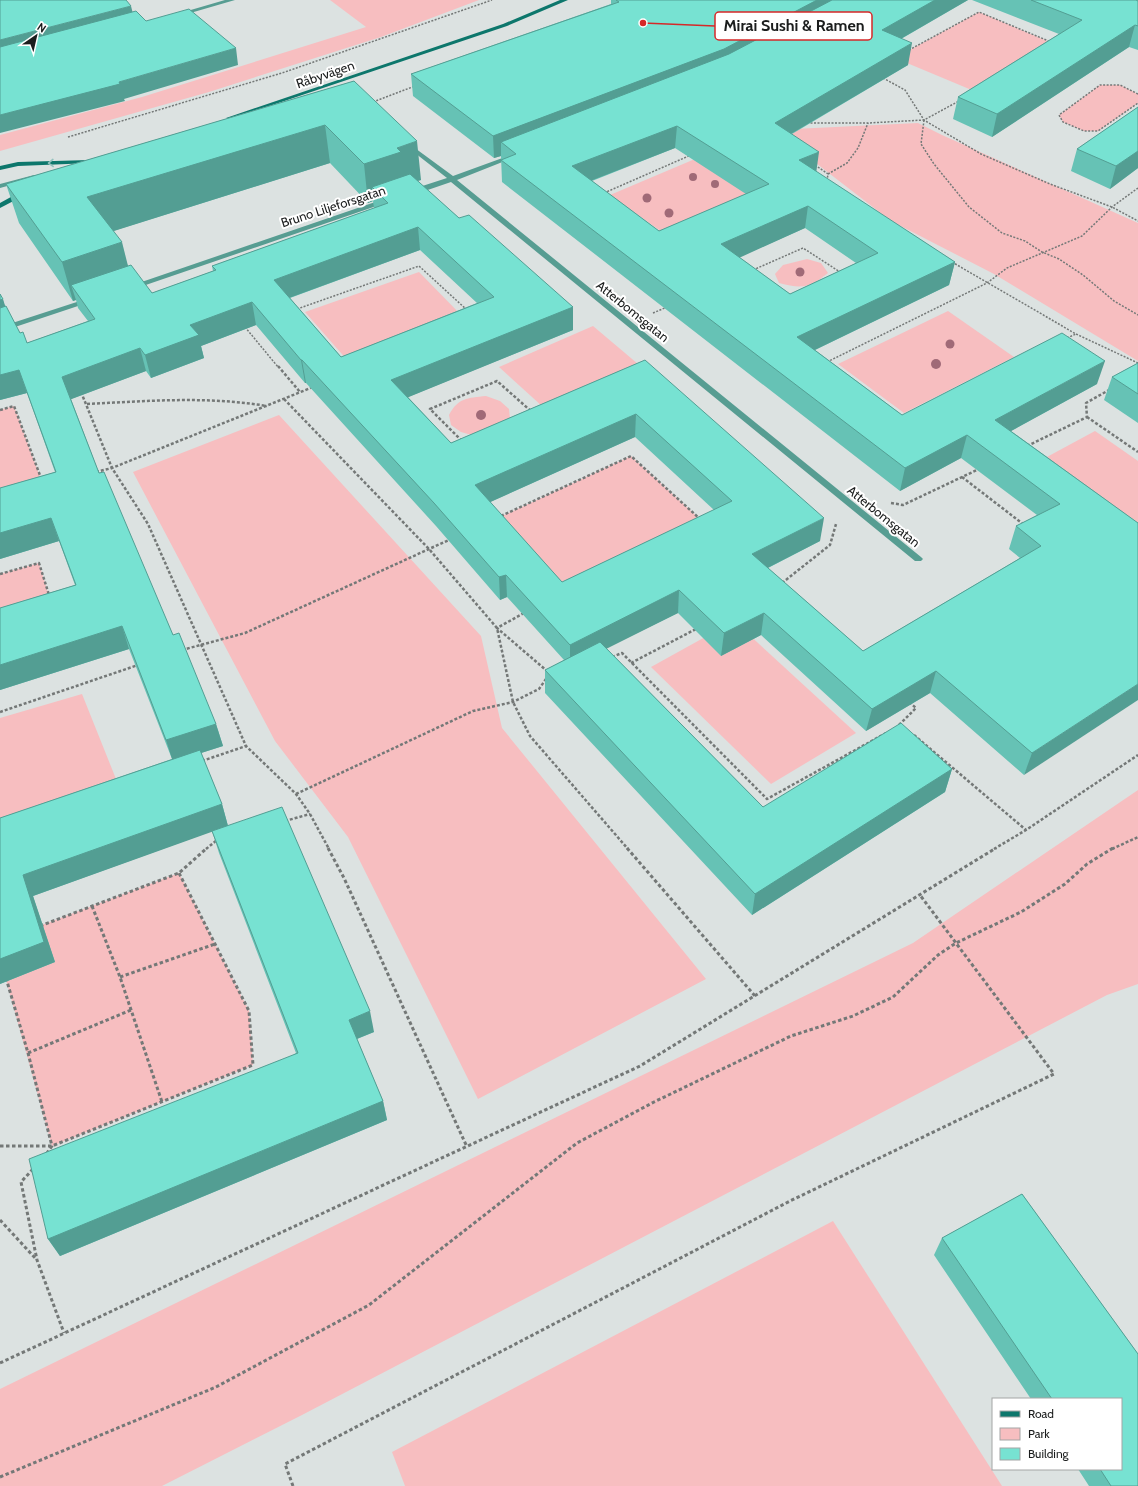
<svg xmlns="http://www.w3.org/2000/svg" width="1138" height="1486" font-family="Cabin,sans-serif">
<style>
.green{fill:#f7bec0}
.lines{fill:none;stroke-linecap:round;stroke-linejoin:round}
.path-far2{stroke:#747877;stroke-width:1.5;stroke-dasharray:2 1.5;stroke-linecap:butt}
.path-far1{stroke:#747877;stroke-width:2.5;stroke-dasharray:3 2;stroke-linecap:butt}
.path{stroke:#747877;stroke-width:3;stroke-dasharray:3.5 2.5;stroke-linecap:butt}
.service{fill:#579d92;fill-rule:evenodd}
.minor{fill:#579d92;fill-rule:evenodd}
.secondary{fill:#0d776c;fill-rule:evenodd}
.tree{fill:#a06a77}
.wall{fill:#66c2b5;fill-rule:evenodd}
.shaded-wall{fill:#539e93}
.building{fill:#77e2d2;stroke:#539e93;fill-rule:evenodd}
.oneway{stroke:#92c2bd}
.labels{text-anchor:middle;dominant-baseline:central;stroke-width:4;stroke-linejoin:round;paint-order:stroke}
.far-street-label{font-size:13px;fill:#1b1d1d;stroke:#fff}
.leader{fill:none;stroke:#d62828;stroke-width:1.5}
.callout-dot{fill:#d62828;stroke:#fff;stroke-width:1.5}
.callout{fill:#fff;stroke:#d62828;stroke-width:1.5}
.callout-label{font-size:16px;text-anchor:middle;font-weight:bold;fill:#1b1d1d}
</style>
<rect width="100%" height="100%" fill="#dce2e1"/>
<g class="green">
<path d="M 330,0 L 479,0 L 381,37 L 209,92 L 0,151 L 0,135 L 142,97 L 366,27 Z"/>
<path d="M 979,12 L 1052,43 L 974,91 L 895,58 Z"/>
<path d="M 1100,85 L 1120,85 L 1138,94 L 1138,103 L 1098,131 L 1084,131 L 1063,122 L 1059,115 Z"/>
<path d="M 918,123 L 942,135 L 1138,223 L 1138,361 L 994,274 L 891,221 L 773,130 Z"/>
<path d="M 702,156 L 763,196 L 669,237 L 610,195 Z"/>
<path d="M 807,259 L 821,263 L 828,273 C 809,288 802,289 779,283 L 775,274 L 783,265 Z"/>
<path d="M 419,272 L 464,318 L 348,361 L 305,312 Z"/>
<path d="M 948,311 L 1014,357 L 904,413 L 838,364 Z"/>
<path d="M 593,326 L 638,364 L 543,407 L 499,367 Z"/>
<path d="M 486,396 L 500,401 L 509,409 L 510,419 L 475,436 L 461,432 L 451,425 L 449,415 C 458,398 467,398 486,396 Z"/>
<path d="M 14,406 L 43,485 L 0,498 L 0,410 Z"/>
<path d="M 279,415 L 481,636 L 502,728 L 706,979 L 478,1099 L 348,837 L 275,741 L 133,472 Z"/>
<path d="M 1095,431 L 1138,461 L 1138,526 L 1045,458 Z"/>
<path d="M 631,456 L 702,521 L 568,589 L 498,518 Z"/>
<path d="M 39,563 L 53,609 L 0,626 L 0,574 Z"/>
<path d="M 734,621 L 856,733 L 771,784 L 651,667 Z"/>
<path d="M 82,694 L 120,789 L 0,830 L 0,718 Z"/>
<path d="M 1138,790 L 1138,984 L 1107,995 L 302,1415 L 162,1486 L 0,1486 L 0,1389 L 913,943 Z"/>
<path d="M 179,873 L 249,1011 L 253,1065 L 52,1146 L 0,958 L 0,941 Z"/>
<path d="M 833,1221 L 1002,1486 L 405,1486 L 392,1452 Z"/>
</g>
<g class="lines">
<g class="path-far2">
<path d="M 909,50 L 979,12 L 1051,42"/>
<path d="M 883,78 L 905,90 L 924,120 L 981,154 L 1050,184 L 1112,207 L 1138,221"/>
<path d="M 1138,94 L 1120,85 L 1100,85 L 1059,115 L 1063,122 L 1084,131 L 1098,131 L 1138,103"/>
<path d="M 373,102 L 415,86"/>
<path d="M 924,120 L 921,144 L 934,164 L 969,207 L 1002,233 L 1025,241 L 1042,252 L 1059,259 L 1083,275 L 1114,301 L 1138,315"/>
<path d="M 807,123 L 868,123 L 924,120 L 959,101"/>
<path d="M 68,137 L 282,73 L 492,0"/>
<path d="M 815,165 L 828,174 L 827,181"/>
<path d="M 828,174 L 847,163 L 858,148 L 868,123"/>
<path d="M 604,193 L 691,155"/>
<path d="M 952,262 L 1076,334 L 1138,363"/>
<path d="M 753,270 L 803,248 L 840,272"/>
<path d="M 297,309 L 419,266 L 467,310"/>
<path d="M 653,313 L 667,307"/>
<path d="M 245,327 L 278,367"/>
<path d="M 1067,338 L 1076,334"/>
<path d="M 827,362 L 987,283 L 1007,268 L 1082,236 L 1112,207 L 1138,188"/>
</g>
<g class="path-far1">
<path d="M 278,366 L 300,392"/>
<path d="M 81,392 L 112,468 L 148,524 L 246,746 L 296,794 L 310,814 L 329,849"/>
<path d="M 284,399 L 429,549 L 497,628 L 513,702 L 530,736 L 628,849"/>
<path d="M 87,404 C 147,401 207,396 267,406"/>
<path d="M 0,410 L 14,406 L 41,478"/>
<path d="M 1087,417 L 1138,452"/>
<path d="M 462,441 L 430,409 L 497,381 L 532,412"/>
<path d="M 1027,446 L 1087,417 L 1086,403 L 1109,390"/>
<path d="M 96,472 L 112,468 L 313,387"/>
<path d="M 962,477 L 1023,524"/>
<path d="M 891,503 L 903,505 L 979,469"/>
<path d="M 501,516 L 631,456 L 700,519"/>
<path d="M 0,574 L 39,563 L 49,595"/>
<path d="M 782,583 L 830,545 L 836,524"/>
<path d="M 524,613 L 497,628 L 547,671"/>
<path d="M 182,650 L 245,633 L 451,539"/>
<path d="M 612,657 L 622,653 L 767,799 L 886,733"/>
<path d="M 631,663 L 696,629"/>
<path d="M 0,712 L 138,665"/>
<path d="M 899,725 L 916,708 L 909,702"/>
<path d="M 914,735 L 1026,830"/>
<path d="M 202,761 L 246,746"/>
<path d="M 296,794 L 473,711 L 513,702 L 539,689 L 546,679"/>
<path d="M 285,821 L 310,814"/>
<path d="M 206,849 L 217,840"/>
<path d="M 994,849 L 1026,830 L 1138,755"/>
<path d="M 1112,849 L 1138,837"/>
</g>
<g class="path">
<path d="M 328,848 L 344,878 L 467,1147"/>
<path d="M 627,848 L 755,996"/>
<path d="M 92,906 L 120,977 L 162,1102"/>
<path d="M 40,926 L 179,873 L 207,848"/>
<path d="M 120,977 L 215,944"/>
<path d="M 6,978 L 28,1053 L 52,1146 L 47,1153"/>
<path d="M 28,1053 L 131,1010"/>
<path d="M 0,1146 L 52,1146 L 253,1065 L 249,1011 L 179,873"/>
<path d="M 33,1169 L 21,1182 L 37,1260 L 64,1333"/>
<path d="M 0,1220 L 36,1259"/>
<path d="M 0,1363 L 640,1066 L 996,848"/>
<path d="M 0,1477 L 216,1387 L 369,1305 L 577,1143 L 654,1102 L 791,1036 L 853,1016 L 893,997 L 938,955 L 956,943 L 1021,912 L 1065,884 L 1087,864 L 1113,848"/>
<path d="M 293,1486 L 285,1464 L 790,1201 L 1054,1074 L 920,895"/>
</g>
<path class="service" d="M 34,175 L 36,176 L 36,178 L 0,188 L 0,184 Z"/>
<g class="minor">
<path d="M 225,0 L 235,0 L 180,16 L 177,14 Z"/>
<path d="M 408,143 L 453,176 L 511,155 L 515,155 L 515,157 L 457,180 L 921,557 L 923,559 L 921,561 L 915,561 L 451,182 L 416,194 L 410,194 L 410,190 L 447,178 L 406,146 L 406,144 Z"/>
<path d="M 384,199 L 387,199 L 391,201 L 134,289 L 131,289 L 127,287 Z"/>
<path d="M 86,299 L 92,299 L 93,301 L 0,332 L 0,327 Z"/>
</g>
<g class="secondary">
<path d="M 560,0 L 568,0 L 507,26 L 231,119 L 226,118 L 503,24 Z"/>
<path d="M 90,160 L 92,161 L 92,163 L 18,166 L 0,170 L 0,166 L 18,162 Z"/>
<path d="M 20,192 L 23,192 L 27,194 L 0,208 L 0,203 Z"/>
</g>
</g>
<g class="tree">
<circle cx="693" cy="177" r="4"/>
<circle cx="715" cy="184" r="4"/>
<circle cx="647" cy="198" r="4.5"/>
<circle cx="669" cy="213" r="4.5"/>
<circle cx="800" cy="272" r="4.5"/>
<circle cx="950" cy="344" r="4.5"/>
<circle cx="936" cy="364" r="5"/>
<circle cx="481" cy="415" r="5"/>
</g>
<g class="wall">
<path d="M 611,0 L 968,0 L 901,39 L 908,65 L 792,134 L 816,172 L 955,262 L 949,285 L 815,350 L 902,415 L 1097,384 L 1011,431 L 1138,523 L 1024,775 L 930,693 L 866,731 L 761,635 L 721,656 L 678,613 L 606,648 L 763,807 L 952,769 L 945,792 L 752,915 L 545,693 L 545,670 L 564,660 L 507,597 L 500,600 L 436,526 L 306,383 L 305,383 L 256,325 L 201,346 L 204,358 L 151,378 L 146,371 L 71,399 L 99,473 L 173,635 L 216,724 L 223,746 L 201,753 L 222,804 L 228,826 L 374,1032 L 357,1039 L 383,1101 L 387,1120 L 60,1256 L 48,1239 L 296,1053 L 219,853 L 212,831 L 33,896 L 55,962 L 0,984 L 0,818 L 172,759 L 129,649 L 0,690 L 0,608 L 75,585 L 59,541 L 0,559 L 0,488 L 55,472 L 27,393 L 0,400 L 0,294 L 5,306 L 20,333 L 27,343 L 88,321 L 78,308 L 76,300 L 73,301 L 19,223 L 6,184 L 354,81 L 421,180 L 417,181 L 459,218 L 573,307 L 573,330 L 408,397 L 451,443 L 645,360 L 820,541 L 768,568 L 863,651 L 1020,558 L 1009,549 L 1016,526 L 1037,515 L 961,458 L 900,491 L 502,182 L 501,156 L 494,158 L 413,96 L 411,74 L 611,4 ZM 675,148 L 746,194 L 659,231 L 592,181 ZM 330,163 L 368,203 L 373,201 L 374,208 L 212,266 L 213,271 L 152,293 L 128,266 L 113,231 ZM 805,228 L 856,263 L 790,294 L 739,257 ZM 420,250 L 477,303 L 341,357 L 290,298 ZM 635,437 L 714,510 L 562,582 L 490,502 Z"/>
<path d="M 972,0 L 1138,0 L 1138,50 L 1129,47 L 992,137 L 953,119 L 958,97 L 1059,34 Z"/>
<path d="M 1138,107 L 1138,168 L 1110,189 L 1071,171 L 1077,149 Z"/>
<path d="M 1138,363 L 1138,423 L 1104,400 L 1112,377 Z"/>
<path d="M 1022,1194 L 1138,1354 L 1138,1486 L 1089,1486 L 1078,1469 L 1121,1469 L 1121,1399 L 1031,1399 L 934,1255 L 942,1238 Z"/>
</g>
<g class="shaded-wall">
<path d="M 817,0 L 855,0 L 513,151 L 501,142 L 501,156 L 494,158 L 493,136 Z"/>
<path d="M 935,0 L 968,0 L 878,52 L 882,30 Z"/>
<path d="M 131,6 L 135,22 L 0,58 L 0,40 Z"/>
<path d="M 1135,25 L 1129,47 L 992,137 L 997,114 Z"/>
<path d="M 912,43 L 908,65 L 772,145 L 775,123 Z"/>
<path d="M 236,48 L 238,65 L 124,99 L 125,101 L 0,133 L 0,115 L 119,82 Z"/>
<path d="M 325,125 L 330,163 L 98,236 L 87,197 Z"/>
<path d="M 677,126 L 675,148 L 572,188 L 572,166 Z"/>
<path d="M 417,141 L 421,180 L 404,185 L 372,187 L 373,201 L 368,203 L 364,164 L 397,148 Z"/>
<path d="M 1138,151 L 1138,168 L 1110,189 L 1116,166 Z"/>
<path d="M 819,152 L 816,174 L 799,160 Z"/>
<path d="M 808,206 L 805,228 L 719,267 L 721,244 Z"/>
<path d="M 418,227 L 420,250 L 278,302 L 274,280 Z"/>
<path d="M 122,242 L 132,282 L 71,285 L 76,300 L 73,301 L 62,262 Z"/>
<path d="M 955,262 L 949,285 L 794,360 L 797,337 Z"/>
<path d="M 3,299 L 10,322 L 0,326 L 0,300 Z"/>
<path d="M 252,302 L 256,325 L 201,346 L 204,358 L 151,378 L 145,355 L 190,325 Z"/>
<path d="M 573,307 L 573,330 L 394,403 L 391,380 Z"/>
<path d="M 140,348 L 146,371 L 69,400 L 62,377 Z"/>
<path d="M 301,360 L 302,360 L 306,383 L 305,383 Z"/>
<path d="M 1105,361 L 1097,384 L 989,443 L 995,420 Z"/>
<path d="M 19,370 L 27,393 L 0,400 L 0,375 Z"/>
<path d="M 636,414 L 635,437 L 477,508 L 475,485 Z"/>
<path d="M 967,435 L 961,458 L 900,491 L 905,468 Z"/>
<path d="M 51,518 L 59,541 L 0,559 L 0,533 Z"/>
<path d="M 824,518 L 820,541 L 750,577 L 752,554 Z"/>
<path d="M 506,575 L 507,597 L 500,600 L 499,577 Z"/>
<path d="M 679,590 L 678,613 L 570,667 L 570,645 Z"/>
<path d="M 764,613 L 761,635 L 721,656 L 724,633 Z"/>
<path d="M 122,626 L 129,649 L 0,690 L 0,665 Z"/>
<path d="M 936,671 L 930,693 L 866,731 L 872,709 Z"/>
<path d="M 1138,684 L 1138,700 L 1024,775 L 1032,753 Z"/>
<path d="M 216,724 L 223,746 L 173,762 L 166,740 Z"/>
<path d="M 952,769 L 945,792 L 752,915 L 755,894 Z"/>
<path d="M 222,804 L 228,826 L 33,896 L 55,962 L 0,984 L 0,959 L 23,875 Z"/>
<path d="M 370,1011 L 374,1032 L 354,1040 L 349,1020 Z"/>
<path d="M 383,1101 L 387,1120 L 60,1256 L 48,1239 Z"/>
</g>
<g class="building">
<path d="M 0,0 L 126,0 L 131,6 L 0,40 Z"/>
<path d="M 616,0 L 817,0 L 724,49 L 493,136 L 411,74 L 619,2 Z"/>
<path d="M 832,0 L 935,0 L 882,30 L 912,43 L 775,123 L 819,152 L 799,160 L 955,262 L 797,337 L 902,415 L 1062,333 L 1105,361 L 995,420 L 1138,523 L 1138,684 L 1032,753 L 936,671 L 872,709 L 764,613 L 724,633 L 679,590 L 570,645 L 506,575 L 499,577 L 434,503 L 302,360 L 301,360 L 252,302 L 190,325 L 199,335 L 145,355 L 140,348 L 62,377 L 99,473 L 104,472 L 173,635 L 179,633 L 216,724 L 166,740 L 122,626 L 0,665 L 0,608 L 76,585 L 51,518 L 0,533 L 0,488 L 56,472 L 19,370 L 0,375 L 0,308 L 6,306 L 20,333 L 23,332 L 27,343 L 95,319 L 71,285 L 131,265 L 152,293 L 216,270 L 212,266 L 388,203 L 372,187 L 410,174 L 459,218 L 469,215 L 573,307 L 391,380 L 451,443 L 645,360 L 824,518 L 752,554 L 863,651 L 1041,546 L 1016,526 L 1060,504 L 967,435 L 905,468 L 501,160 L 516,154 L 501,142 L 729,54 ZM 677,126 L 769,184 L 659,231 L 572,166 ZM 808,206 L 878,253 L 790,294 L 721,244 ZM 418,227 L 494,297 L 341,357 L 274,280 ZM 636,414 L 732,501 L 562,582 L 475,485 Z"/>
<path d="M 1031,0 L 1136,0 L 1138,1 L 1138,26 L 1135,25 L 997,114 L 958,97 L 1082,20 Z"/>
<path d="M 189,9 L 236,48 L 119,82 L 120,84 L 0,115 L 0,47 L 136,11 L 146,21 Z"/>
<path d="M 354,81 L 417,141 L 397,148 L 401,152 L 364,164 L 325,125 L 87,197 L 122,242 L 62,262 L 6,184 Z"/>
<path d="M 1138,107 L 1138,151 L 1116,166 L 1077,149 Z"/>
<path d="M 0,294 L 3,299 L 0,300 Z"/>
<path d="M 1138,363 L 1138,394 L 1112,377 Z"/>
<path d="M 600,642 L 763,807 L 901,723 L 952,769 L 755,894 L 545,670 Z"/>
<path d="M 200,750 L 222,804 L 23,875 L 44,942 L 0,959 L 0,818 Z"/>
<path d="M 282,807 L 370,1011 L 349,1020 L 383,1101 L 48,1239 L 29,1159 L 298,1053 L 212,831 Z"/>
<path d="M 1022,1194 L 1138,1354 L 1138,1486 L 1111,1486 L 1100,1469 L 1121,1469 L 1121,1399 L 1052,1399 L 942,1238 Z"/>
</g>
<defs><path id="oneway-chevron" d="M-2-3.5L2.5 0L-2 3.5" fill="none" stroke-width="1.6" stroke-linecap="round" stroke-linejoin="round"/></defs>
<use class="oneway" href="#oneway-chevron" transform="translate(51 163) rotate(178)"/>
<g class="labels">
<g class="far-street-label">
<text transform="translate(325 74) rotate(-19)">Råbyvägen</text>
<text transform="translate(333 206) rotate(-18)">Bruno Liljeforsgatan</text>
<text transform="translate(633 311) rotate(39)">Atterbomsgatan</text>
<text transform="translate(884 516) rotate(39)">Atterbomsgatan</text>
</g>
</g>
<path class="leader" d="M643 23L715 26"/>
<circle class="callout-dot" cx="643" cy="23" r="4"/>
<rect class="callout" x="715" y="12" width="157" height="28" rx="4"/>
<g class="callout-label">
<text x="794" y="31">Mirai Sushi &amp; Ramen</text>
</g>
<rect x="992" y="1398" width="130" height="72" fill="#ffffff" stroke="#a4a5a5"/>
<rect x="1000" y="1411" width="20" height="6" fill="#0d776c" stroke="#a4a5a5"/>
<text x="1028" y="1418" font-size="12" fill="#1b1d1d">Road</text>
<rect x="1000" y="1428" width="20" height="12" fill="#f7bec0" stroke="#a4a5a5"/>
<text x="1028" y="1438" font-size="12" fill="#1b1d1d">Park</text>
<rect x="1000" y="1448" width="20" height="12" fill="#77e2d2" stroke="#a4a5a5"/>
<text x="1028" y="1458" font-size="12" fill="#1b1d1d">Building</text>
<g transform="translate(36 36) rotate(34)" stroke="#ffffff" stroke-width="3" paint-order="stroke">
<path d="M0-3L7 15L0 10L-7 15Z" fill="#1b1d1d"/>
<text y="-6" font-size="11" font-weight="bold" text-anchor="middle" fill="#1b1d1d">N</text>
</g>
</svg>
